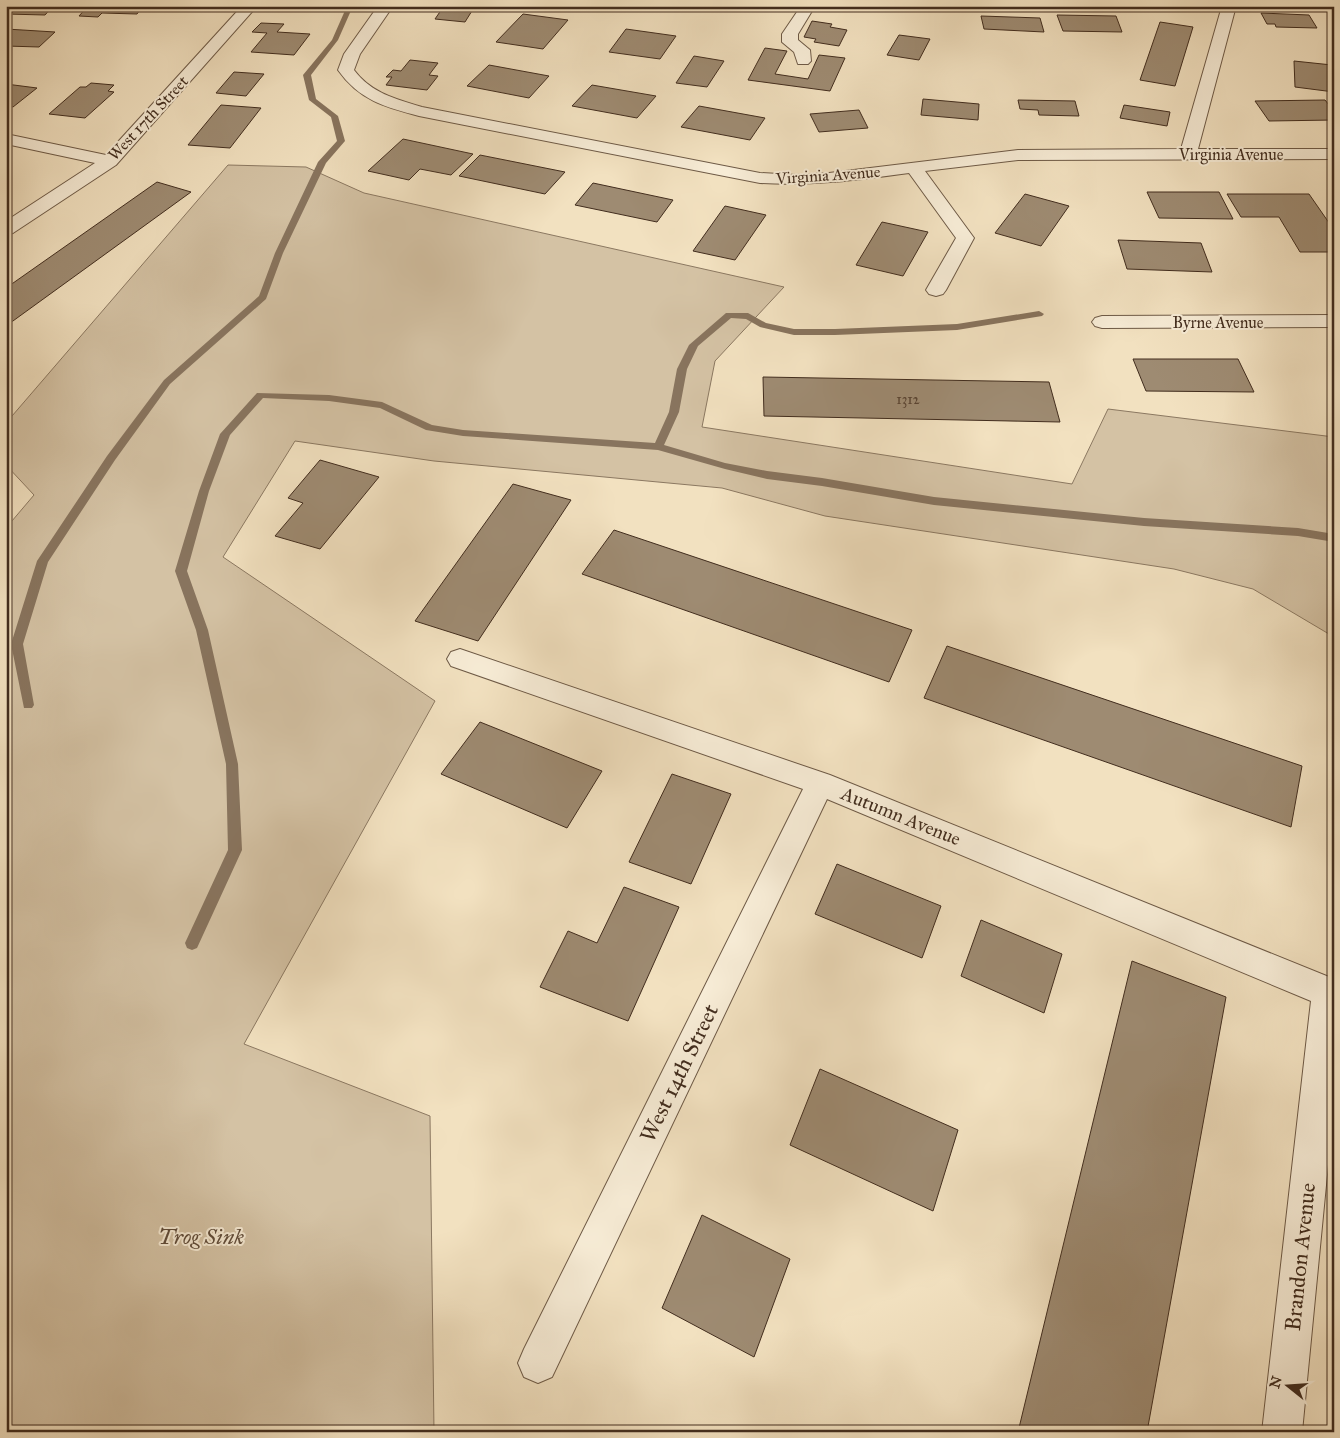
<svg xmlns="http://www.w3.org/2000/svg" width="1340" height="1438" font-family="'IM FELL Great Primer',serif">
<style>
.green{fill:#d4c2a4;stroke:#8b7861}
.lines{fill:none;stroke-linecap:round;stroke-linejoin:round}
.stream{fill:#88745e;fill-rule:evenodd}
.building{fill:#9e8b72;stroke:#422d1e}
.minor-casing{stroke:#6e5a46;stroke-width:2}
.minor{fill:#f7ecd6;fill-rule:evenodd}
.labels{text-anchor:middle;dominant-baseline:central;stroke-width:4;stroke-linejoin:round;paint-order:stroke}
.far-number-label{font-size:14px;fill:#594433}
.far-street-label{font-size:16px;fill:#422d1e;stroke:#f7ecd6}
.street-label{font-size:19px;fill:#422d1e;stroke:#f7ecd6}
.near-street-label{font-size:22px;fill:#422d1e;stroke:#f7ecd6}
.near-park-label{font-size:22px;font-style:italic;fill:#5f4b39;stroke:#f7ecd6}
</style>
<rect width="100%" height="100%" fill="#f2e1c0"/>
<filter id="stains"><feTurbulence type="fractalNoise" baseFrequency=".004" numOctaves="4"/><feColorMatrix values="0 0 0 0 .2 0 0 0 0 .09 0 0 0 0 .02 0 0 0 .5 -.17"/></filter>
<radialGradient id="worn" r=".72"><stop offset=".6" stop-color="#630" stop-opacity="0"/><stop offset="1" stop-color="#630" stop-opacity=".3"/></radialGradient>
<path class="green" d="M 228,165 L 306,167 L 364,193 L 784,287 L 715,361 L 702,427 L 1072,484 L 1108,409 L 1334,437 L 1334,637 L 1253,589 L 1174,569 L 825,516 L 722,488 L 434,461 L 295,441 L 223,557 L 435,701 L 244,1044 L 430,1116 L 434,1432 L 6,1432 L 6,528 L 34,495 L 6,465 L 6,423 Z"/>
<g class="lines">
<g class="stream">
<path d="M 347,6 L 353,6 L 338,40 L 311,75 L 316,99 L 338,116 L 345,141 L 326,163 L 283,253 L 266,299 L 170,384 L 115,460 L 48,562 L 23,644 L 34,705 L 32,708 L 24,708 L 11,644 L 37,561 L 107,456 L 164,380 L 259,296 L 275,253 L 318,162 L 337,141 L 331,117 L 309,100 L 303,75 L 332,40 Z"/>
<path d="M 1039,311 L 1044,314 L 1042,316 L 957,330 L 835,335 L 794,335 L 760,327 L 746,319 L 731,318 L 698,346 L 687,369 L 679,412 L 664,445 L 725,463 L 767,471 L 822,478 L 934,497 L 1144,518 L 1298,528 L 1334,534 L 1334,542 L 1298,536 L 1144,526 L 934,505 L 822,486 L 767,479 L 725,469 L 658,450 L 463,436 L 426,430 L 380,408 L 329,401 L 263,398 L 230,435 L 209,491 L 187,571 L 208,630 L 238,764 L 242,850 L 197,948 L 192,950 L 187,948 L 185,943 L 228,850 L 226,764 L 196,630 L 175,571 L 199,491 L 220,434 L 257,393 L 329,395 L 382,402 L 432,425 L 463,430 L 655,443 L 669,412 L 677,369 L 689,345 L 726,313 L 748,313 L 766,323 L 794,329 L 835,329 L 957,324 Z"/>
</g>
</g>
<g class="building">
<path d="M 6,6 L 53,6 L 45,15 L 6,14 Z"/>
<path d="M 88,6 L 143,6 L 137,14 L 102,13 L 98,17 L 79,16 Z"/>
<path d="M 444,6 L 475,6 L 465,22 L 435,19 Z"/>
<path d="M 1261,13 L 1309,15 L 1317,28 L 1276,27 L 1275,24 L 1267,24 Z"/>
<path d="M 523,14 L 568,20 L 543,49 L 496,42 Z"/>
<path d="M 1057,15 L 1116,16 L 1122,32 L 1063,31 Z"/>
<path d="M 981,16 L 1040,18 L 1044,32 L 984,29 Z"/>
<path d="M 812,21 L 832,24 L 830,27 L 847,30 L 839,46 L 814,42 L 816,39 L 804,37 Z"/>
<path d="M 1160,22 L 1193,27 L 1175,86 L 1140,80 Z"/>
<path d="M 261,23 L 284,24 L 277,32 L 310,34 L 294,55 L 251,52 L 267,33 L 252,32 Z"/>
<path d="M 6,29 L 55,32 L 39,47 L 6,46 Z"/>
<path d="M 626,29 L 676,36 L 660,59 L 609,52 Z"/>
<path d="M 899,35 L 930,39 L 919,60 L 887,55 Z"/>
<path d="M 765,48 L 787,51 L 775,74 L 808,79 L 819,55 L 845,58 L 830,91 L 748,80 Z"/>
<path d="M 694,56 L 724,61 L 707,87 L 676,83 Z"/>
<path d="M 410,60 L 438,63 L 429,75 L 438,76 L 427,90 L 386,85 L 392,77 L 386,77 L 393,70 L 401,71 Z"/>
<path d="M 1294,61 L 1332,65 L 1334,92 L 1295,87 Z"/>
<path d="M 489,65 L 549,76 L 529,98 L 467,86 Z"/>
<path d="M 234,72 L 264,74 L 246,96 L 216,93 Z"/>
<path d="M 91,83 L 114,85 L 108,91 L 114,92 L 85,118 L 49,114 L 80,87 L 86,87 Z"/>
<path d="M 6,84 L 37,88 L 13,107 L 6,106 Z"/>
<path d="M 592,85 L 656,96 L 637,118 L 572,106 Z"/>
<path d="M 923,99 L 979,104 L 978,120 L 921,115 Z"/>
<path d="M 1018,100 L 1075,101 L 1079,116 L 1039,115 L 1038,110 L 1020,109 Z"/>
<path d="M 1325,100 L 1334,111 L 1334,120 L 1269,121 L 1255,101 Z"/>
<path d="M 221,105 L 261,108 L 230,148 L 188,145 Z"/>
<path d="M 1124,105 L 1170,112 L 1167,126 L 1120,118 Z"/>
<path d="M 699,106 L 765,118 L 750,140 L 681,127 Z"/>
<path d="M 859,110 L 868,128 L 819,132 L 810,114 Z"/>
<path d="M 403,139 L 473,154 L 451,175 L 420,169 L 409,180 L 368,171 Z"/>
<path d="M 480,155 L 565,172 L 545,194 L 459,176 Z"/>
<path d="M 157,182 L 191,192 L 6,326 L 6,288 Z"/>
<path d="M 593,183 L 673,200 L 657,222 L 575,205 Z"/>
<path d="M 1147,192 L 1219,192 L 1233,219 L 1159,218 Z"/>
<path d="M 1025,194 L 1069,206 L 1041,246 L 995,233 Z"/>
<path d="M 1227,194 L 1309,194 L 1334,230 L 1334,252 L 1300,252 L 1279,217 L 1241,217 Z"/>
<path d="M 725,206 L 766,215 L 735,260 L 693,251 Z"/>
<path d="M 882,222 L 928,232 L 903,276 L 856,265 Z"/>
<path d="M 1118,240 L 1201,243 L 1212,272 L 1127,269 Z"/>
<path d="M 1133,359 L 1238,359 L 1254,392 L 1146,391 Z"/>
<path d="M 763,377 L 1049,382 L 1060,422 L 764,416 Z"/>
<path d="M 320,460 L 379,477 L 320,549 L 275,536 L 303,503 L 288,498 Z"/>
<path d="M 513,484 L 571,500 L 478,641 L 415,621 Z"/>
<path d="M 614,530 L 912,630 L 889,682 L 582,574 Z"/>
<path d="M 947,646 L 1302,766 L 1291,827 L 924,698 Z"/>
<path d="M 480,722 L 602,771 L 567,828 L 441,774 Z"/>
<path d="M 672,774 L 731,794 L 691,884 L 629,862 Z"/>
<path d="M 837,864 L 941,906 L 922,958 L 815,914 Z"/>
<path d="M 624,887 L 679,907 L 628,1021 L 540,987 L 568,931 L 597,943 Z"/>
<path d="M 981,920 L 1062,954 L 1044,1013 L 961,976 Z"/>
<path d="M 1132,961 L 1226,997 L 1147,1432 L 1018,1432 Z"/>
<path d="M 820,1069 L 958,1130 L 933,1211 L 790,1145 Z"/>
<path d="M 702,1215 L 790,1259 L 754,1357 L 662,1308 Z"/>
</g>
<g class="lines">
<defs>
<g id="minor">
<path d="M 242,6 L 257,6 L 116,165 L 13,233 L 6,235 L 6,221 L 95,163 L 6,144 L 6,134 L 106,155 Z"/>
<path d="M 378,6 L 393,6 L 360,54 L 354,70 C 371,93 396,99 422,107 L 760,173 L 796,175 L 829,173 L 1018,150 L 1181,149 L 1222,6 L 1236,6 L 1198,149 L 1334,149 L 1334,159 L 1018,160 L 925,171 L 974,238 L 946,290 L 943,294 L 936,296 L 929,294 L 926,290 L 956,238 L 909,173 C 859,180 811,186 760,183 L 419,116 C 385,107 359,100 338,70 L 344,54 Z"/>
<path d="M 801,6 L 815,6 L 798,34 L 798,40 L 810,50 L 811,61 L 808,64 L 798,64 L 794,52 L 782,42 L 782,34 Z"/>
<path d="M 1334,315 L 1334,327 L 1102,328 L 1095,326 L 1092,322 L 1095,318 L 1102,316 Z"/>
<path d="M 460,649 L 830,775 L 1334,979 L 1334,1103 L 1302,1432 L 1262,1432 L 1311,1001 L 827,799 L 552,1377 L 538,1383 L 524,1377 L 518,1363 L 524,1349 L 803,789 L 451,666 L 447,659 L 451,652 Z"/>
</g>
</defs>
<use href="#minor" class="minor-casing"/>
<use href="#minor" class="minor"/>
</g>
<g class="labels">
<g class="far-number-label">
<text x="908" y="399">1312</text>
</g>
<g class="far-street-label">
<text transform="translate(148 118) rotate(-47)">West 17th Street</text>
<text x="1231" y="154">Virginia Avenue</text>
<text transform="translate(828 175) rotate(-4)">Virginia Avenue</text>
<text x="1218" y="322">Byrne Avenue</text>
</g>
<g class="street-label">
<text transform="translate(901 816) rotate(22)">Autumn Avenue</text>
</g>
<g class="near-street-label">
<text transform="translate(679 1073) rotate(-64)">West 14th Street</text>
<text transform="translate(1300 1257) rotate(-84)">Brandon Avenue</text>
</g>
<g class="near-park-label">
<text x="201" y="1236">Trog Sink</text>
</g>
</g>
<rect width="1340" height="1438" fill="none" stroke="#f2e1c0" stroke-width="25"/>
<rect x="8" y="8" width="1325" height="1423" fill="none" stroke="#422d1e" stroke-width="2.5"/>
<rect x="12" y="12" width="1315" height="1413" fill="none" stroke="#422d1e"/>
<g transform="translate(1288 1386) rotate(287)" stroke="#f7ecd6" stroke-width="4" paint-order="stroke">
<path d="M0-4L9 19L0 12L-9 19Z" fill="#422d1e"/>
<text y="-8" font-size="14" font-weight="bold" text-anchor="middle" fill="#422d1e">N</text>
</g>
<rect width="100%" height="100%" filter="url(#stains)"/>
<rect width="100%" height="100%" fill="url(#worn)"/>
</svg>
